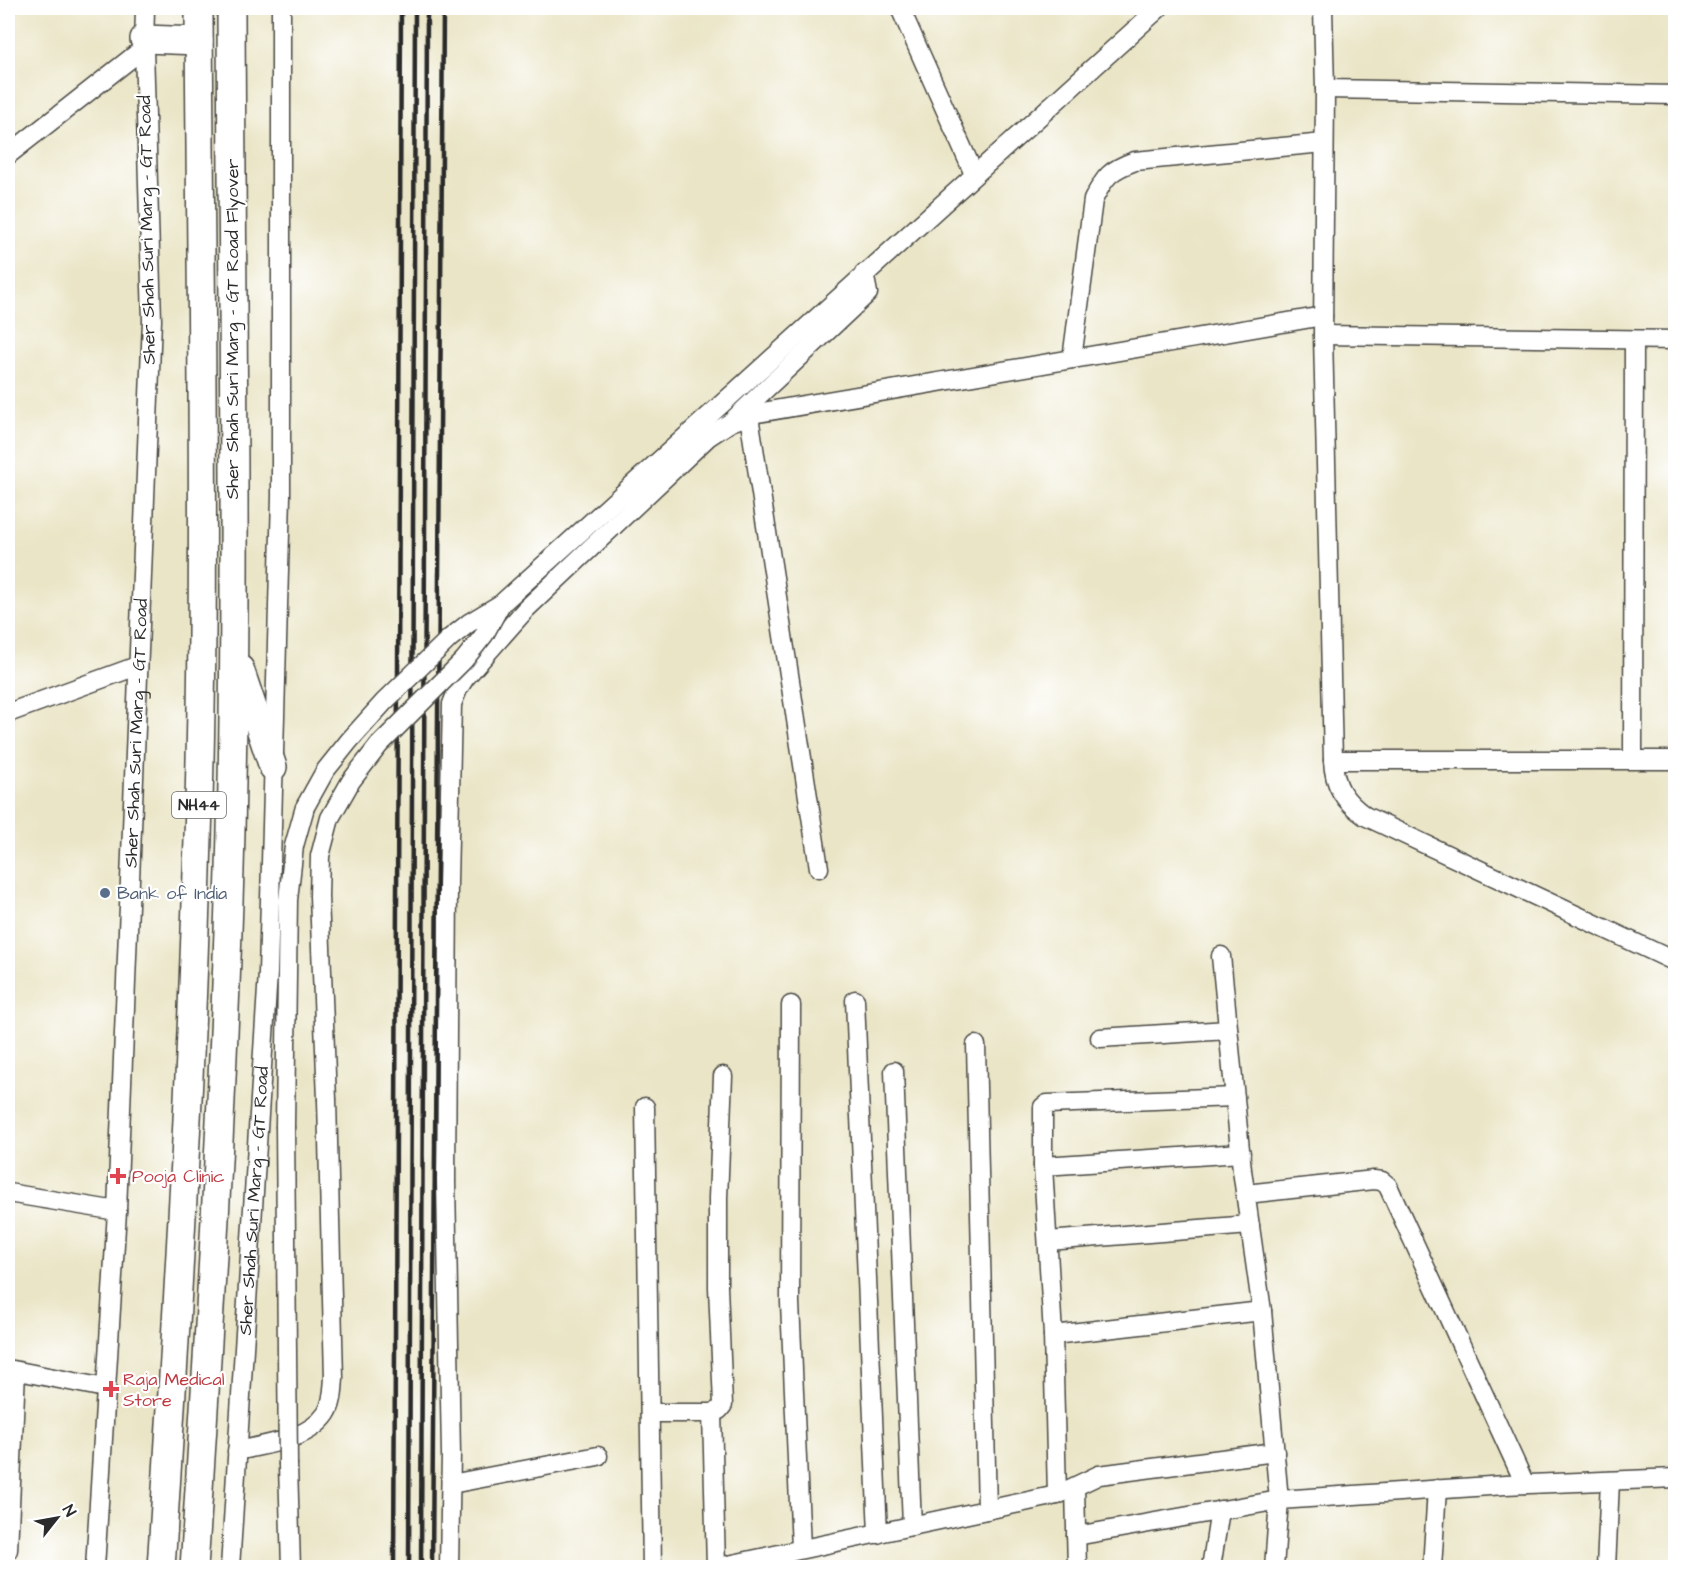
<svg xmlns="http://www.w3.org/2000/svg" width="1683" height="1575" font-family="'Architects Daughter',sans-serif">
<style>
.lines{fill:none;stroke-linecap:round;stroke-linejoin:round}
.minor-casing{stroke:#484742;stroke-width:21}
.highway-casing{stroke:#484742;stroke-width:30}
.minor{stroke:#fff;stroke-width:18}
.highway{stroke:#fff;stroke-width:27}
.rail{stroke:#2b2b2b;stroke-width:4.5}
.minor-bridge-casing{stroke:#484742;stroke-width:21;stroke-linecap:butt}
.minor-bridge{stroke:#fff;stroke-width:18}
.service-dot{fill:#5c6f8a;stroke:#fff;stroke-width:2}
.health-dot{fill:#e0444e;stroke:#fff;stroke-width:2}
.labels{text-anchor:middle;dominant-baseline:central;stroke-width:4.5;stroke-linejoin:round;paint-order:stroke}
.shield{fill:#fff;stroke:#6b6b6b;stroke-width:1.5}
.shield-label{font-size:16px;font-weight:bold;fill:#2b2b2b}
.street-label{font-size:18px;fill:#2b2b2b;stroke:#fff}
.service-label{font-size:18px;fill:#4e5e75;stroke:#fff;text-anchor:start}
.health-label{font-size:18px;fill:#be3a42;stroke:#fff;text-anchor:start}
</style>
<rect width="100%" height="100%" fill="#fff"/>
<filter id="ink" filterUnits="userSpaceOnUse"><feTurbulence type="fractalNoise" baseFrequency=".0167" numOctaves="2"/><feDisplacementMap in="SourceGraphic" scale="12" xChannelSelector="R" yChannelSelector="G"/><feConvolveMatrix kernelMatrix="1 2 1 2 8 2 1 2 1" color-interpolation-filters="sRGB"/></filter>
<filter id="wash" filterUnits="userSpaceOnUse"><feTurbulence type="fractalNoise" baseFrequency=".008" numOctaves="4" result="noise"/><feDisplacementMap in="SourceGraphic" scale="24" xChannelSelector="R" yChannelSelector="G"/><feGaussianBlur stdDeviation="1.35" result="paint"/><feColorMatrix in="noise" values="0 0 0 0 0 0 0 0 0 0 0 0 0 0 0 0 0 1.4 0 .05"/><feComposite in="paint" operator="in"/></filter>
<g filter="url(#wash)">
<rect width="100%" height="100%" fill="#eae5c6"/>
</g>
<g filter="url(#ink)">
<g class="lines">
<defs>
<g id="minor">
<path d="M 900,8 L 974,174"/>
<path d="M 1323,8 L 1325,89 L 1323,335 L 1333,760 L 1676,760"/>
<path d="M 1325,89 L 1676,95"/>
<path d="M 8,155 L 144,48"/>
<path d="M 1323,335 L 1676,340"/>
<path d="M 1072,359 L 1093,200 C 1105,176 1110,170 1135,161 L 1324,143"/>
<path d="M 749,416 L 819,868"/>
<path d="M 735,418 L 868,293 L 864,273"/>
<path d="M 501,604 L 1159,8"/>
<path d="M 8,713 L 137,666"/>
<path d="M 1633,759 L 1634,340"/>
<path d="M 1333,760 C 1334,786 1344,801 1365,816 L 1676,962"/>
<path d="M 855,1000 L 878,1534"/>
<path d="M 791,1005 L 790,1303 L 801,1548"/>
<path d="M 1100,1038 L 1228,1030"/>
<path d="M 976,1045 L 987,1510"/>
<path d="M 894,1071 L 912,1526"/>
<path d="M 645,1107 L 652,1568"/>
<path d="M 285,1126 L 288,900 L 294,846 L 305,807"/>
<path d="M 1043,1166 L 1241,1153"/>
<path d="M 8,1193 L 117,1211"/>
<path d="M 1246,1194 L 1374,1180 L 1382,1181 L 1388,1186 L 1525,1484"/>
<path d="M 1048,1241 L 1250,1225"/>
<path d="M 1053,1335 L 1262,1311"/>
<path d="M 8,1369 L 105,1388"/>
<path d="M 650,1413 L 712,1413 L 719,1410 L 723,1405 L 718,1287 L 718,1198 L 723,1076"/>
<path d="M 712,1413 L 716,1567"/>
<path d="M 237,1451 C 265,1444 307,1441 326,1414 C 333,1404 333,1390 334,1378 L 327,1100"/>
<path d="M 288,1465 L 291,1568"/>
<path d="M 451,1484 L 598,1456"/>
<path d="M 1075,1488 L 1077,1568"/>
<path d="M 1057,1495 L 1053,1335 L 1043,1166 L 1043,1107 L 1047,1104 L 1235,1097"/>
<path d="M 1076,1536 L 1279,1500 L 1262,1311 L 1242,1170 L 1221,956"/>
<path d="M 8,1550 L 16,1371"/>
<path id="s1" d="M 95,1568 L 117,1211 L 152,320 L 144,48 L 145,8"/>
<path id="s2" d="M 230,1568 L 268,973 L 281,496 L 281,8"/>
<path d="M 449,1568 L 451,1454 L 446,1181 L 448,882 L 452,704 L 458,689 L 465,678 L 526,609 L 708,437 L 731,422 L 752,414 L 1323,316"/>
<path d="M 714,1568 L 1057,1495 L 1099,1475 L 1275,1452"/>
<path d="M 1211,1568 L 1220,1510"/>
<path d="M 1274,1568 L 1279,1500 L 1505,1485 L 1676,1478"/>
<path d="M 1432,1568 L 1437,1489"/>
<path d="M 1606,1568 L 1610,1481"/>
</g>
<g id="highway">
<path d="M 144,39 L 199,41"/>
<path d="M 240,669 L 273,767"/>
<path d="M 161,1568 C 181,1257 199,946 202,635 C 204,426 200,217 199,8"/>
<path d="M 194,1568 C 209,1335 223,1103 230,870 C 238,583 232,295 231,8"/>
</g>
</defs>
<use href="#minor" class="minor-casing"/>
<use href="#highway" class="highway-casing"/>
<use href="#minor" class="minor"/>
<use href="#highway" class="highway"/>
<g class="rail">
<path d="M 394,1568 L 401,8"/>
<path d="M 409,1568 L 415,8"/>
<path d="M 421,1568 L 427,8"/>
<path d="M 432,1568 L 443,8"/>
</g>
<defs>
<g id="minor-bridge">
<path d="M 305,807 L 325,771 L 349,741 L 384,702 L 450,638 L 469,623 L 499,605"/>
<path d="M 327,1100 L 319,896 L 320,856 L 330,818 L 351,781 L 379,745 L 464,660 L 484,635 L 501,604"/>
<path d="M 285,1126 L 288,1465"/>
</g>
</defs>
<use href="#minor-bridge" class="minor-bridge-casing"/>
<use href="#minor-bridge" class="minor-bridge"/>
</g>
</g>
<circle class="service-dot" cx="105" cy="893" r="6"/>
<g class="health-dot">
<path d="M115 1167h6v6h6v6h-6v6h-6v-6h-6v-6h6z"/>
<path d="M108 1380h6v6h6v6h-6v6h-6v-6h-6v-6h6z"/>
</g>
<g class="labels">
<rect class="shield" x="172" y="792" width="54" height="26" rx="4.5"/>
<g class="shield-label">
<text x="199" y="805">NH44</text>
</g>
<g class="street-label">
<text transform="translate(147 230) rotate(-91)">Sher Shah Suri Marg - GT Road</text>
<text transform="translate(232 329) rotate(-90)">Sher Shah Suri Marg - GT Road Flyover</text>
<text stroke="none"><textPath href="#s1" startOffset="836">Sher Shah Suri Marg - GT Road</textPath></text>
<text stroke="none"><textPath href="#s2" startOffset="368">Sher Shah Suri Marg - GT Road</textPath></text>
</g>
<g class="service-label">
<text x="117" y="893">Bank of India</text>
</g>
<g class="health-label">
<text x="132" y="1176">Pooja Clinic</text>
<text x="123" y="1379">Raja Medical<tspan x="123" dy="21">Store</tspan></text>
</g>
</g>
<rect width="1683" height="1575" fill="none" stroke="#fff" stroke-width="30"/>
<g transform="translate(57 1518) rotate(59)" stroke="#ffffff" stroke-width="4.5" paint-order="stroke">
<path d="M0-4.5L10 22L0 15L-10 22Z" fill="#2b2b2b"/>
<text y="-9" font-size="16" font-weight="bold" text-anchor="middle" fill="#2b2b2b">N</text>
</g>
</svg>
